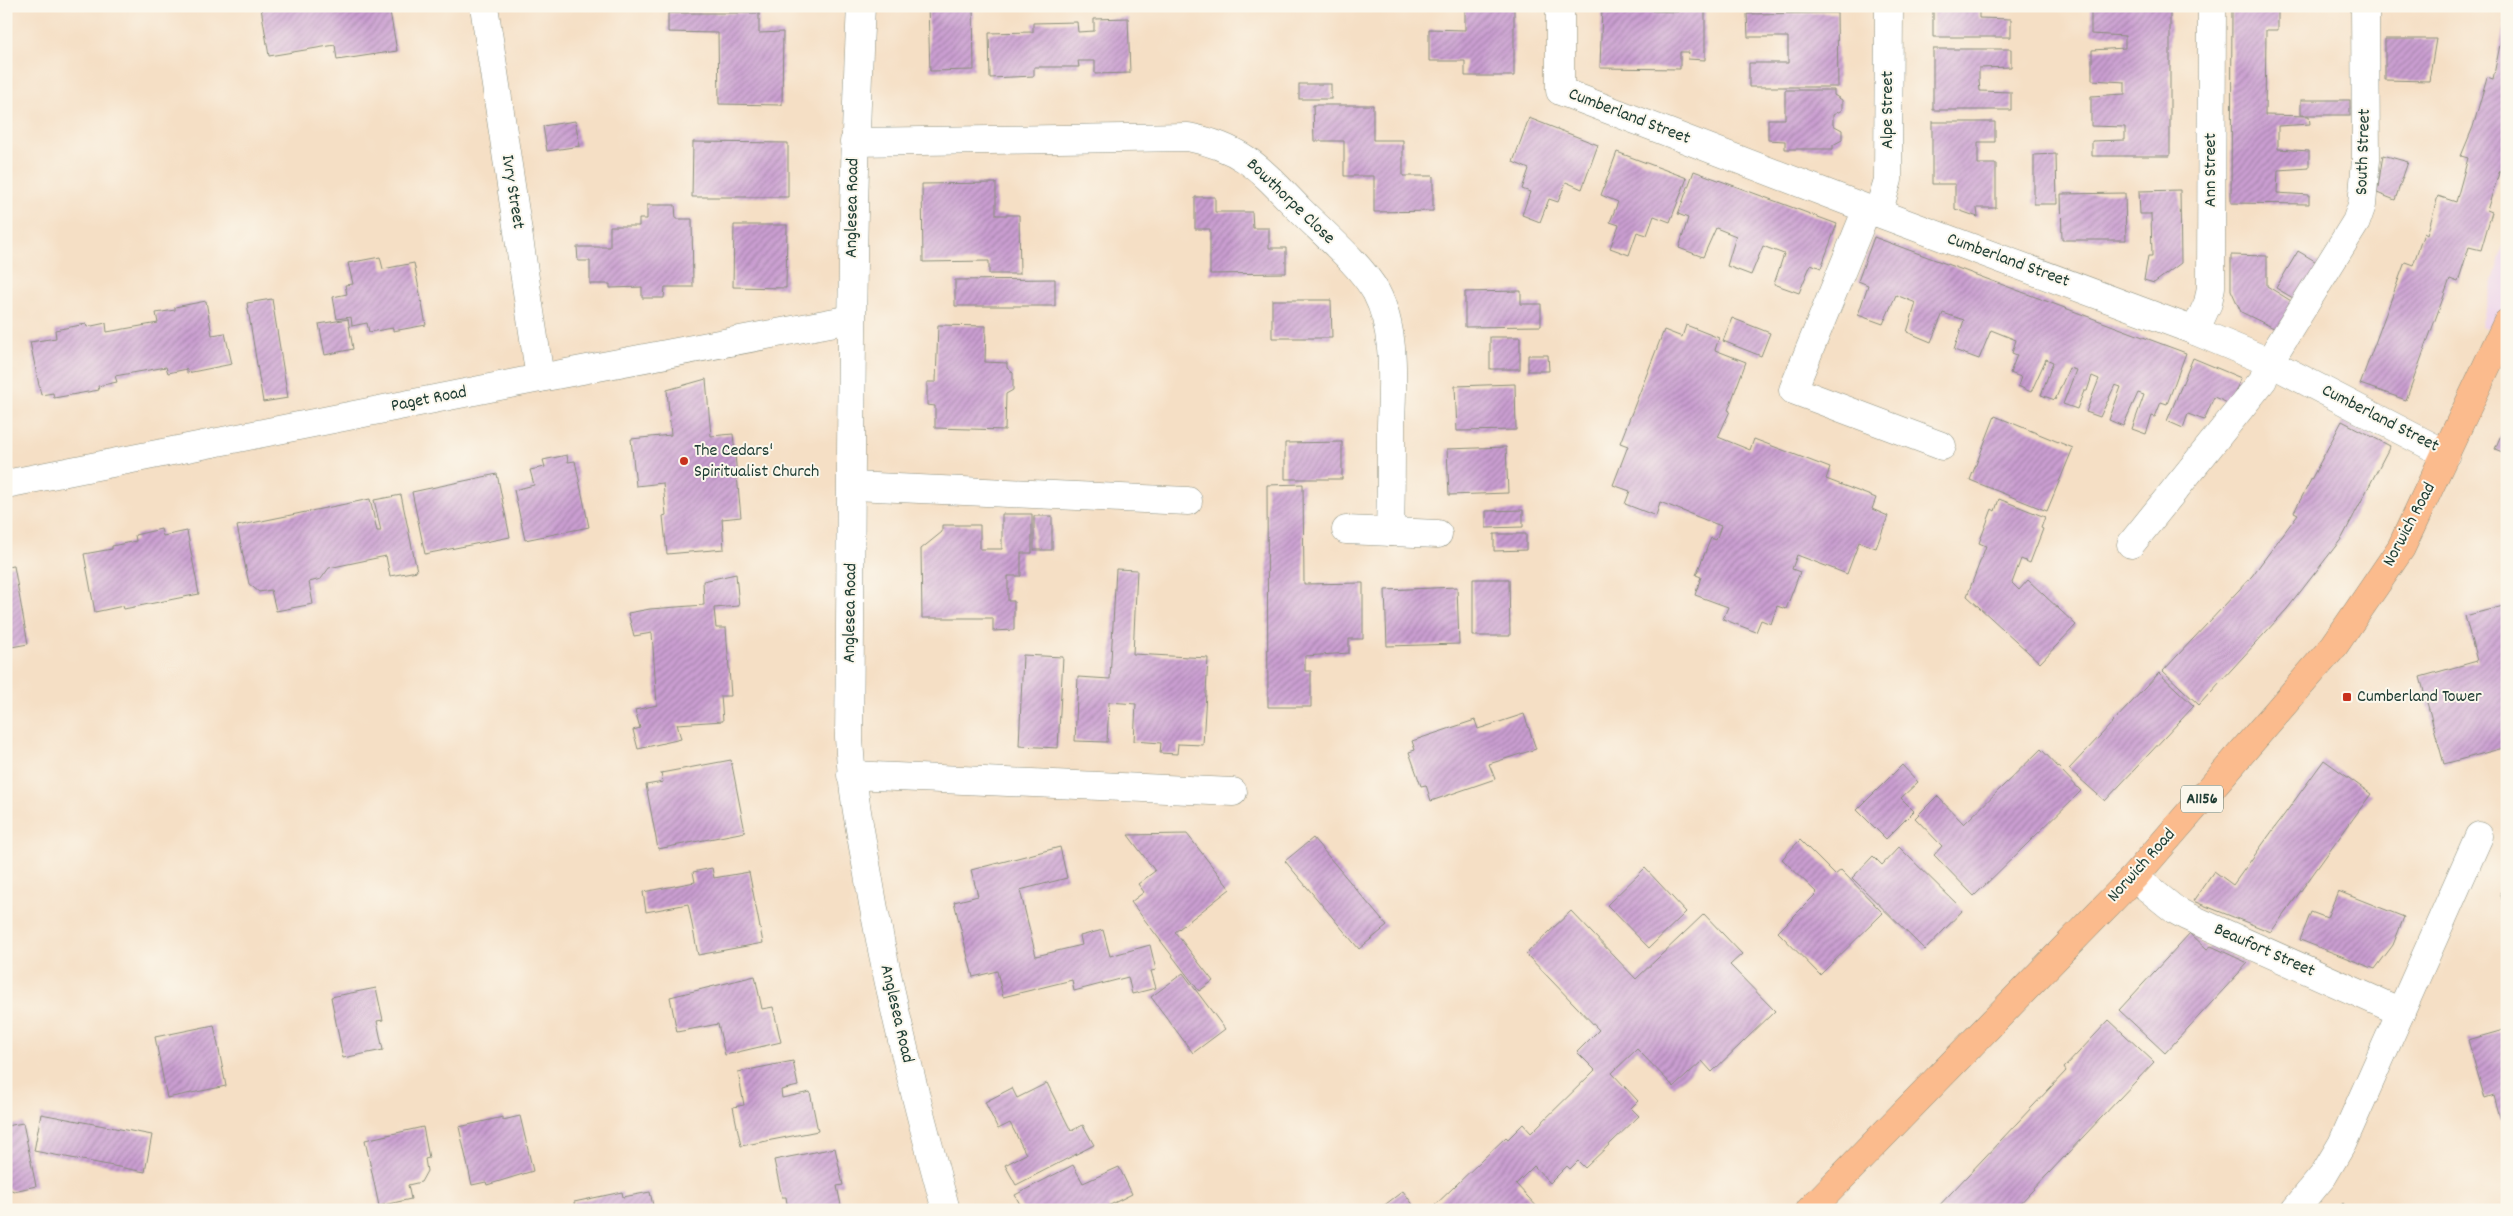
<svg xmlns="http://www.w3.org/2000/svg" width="2513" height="1216" font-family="Dekko,sans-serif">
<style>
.built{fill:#ecd1ea}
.building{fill:url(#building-hatch)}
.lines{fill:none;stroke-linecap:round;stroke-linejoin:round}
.minor-casing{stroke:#8a8e7c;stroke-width:29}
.major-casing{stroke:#8a8e7c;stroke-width:29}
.minor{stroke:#fff;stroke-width:28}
.major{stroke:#fbbb8d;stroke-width:28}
.poi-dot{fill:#c8321e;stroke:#fbf7ec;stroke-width:2}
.labels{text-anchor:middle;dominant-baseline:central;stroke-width:4;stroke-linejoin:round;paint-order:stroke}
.shield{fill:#fbf7ec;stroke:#61756b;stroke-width:1}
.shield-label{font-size:16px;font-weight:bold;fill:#1f3d34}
.street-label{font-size:18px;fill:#1f3d34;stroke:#fbf7ec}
.poi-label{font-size:18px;fill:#1f3d34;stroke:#fbf7ec;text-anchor:start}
</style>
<defs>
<pattern id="building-hatch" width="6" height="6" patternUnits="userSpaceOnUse" patternTransform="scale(1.25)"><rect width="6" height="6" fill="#ca9ed1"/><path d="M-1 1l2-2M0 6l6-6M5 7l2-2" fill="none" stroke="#a382aa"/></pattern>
</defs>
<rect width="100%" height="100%" fill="#fbf7ec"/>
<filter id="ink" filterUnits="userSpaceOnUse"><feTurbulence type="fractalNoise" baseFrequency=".02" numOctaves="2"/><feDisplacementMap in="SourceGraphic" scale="10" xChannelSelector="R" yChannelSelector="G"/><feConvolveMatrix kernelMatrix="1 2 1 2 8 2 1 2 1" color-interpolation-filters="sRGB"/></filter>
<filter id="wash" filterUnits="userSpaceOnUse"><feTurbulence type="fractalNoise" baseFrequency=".0096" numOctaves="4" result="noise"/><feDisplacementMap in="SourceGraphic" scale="20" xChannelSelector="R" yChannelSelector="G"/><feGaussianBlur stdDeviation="1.12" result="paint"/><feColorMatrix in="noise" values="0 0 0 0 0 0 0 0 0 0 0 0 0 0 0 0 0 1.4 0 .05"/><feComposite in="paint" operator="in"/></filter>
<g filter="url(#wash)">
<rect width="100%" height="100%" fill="#f5dfc5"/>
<path class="built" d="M 2507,230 L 2507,333 L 2481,326 Z"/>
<g id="blocks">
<g class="building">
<path d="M 271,6 L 389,6 L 397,51 L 337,60 L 335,45 L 269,56 L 261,8 Z"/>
<path d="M 928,6 L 973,6 L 974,70 L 930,71 Z"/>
<path d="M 1465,6 L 1514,6 L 1514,76 L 1465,76 L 1465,61 L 1429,61 L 1429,29 L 1465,30 Z"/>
<path d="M 1602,6 L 1652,6 L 1652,11 L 1679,12 L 1679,6 L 1705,6 L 1705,60 L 1688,59 L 1689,52 L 1680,52 L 1680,69 L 1600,68 Z"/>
<path d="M 1933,6 L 1979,6 L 1979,18 L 2011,19 L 2011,37 L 1933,37 Z"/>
<path d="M 2091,6 L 2170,6 L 2170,156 L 2092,156 L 2092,141 L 2125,140 L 2125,127 L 2091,126 L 2091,96 L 2125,94 L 2125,82 L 2092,80 L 2092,50 L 2125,48 L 2125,36 L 2091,34 Z"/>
<path d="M 2232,6 L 2278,6 L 2278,30 L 2266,30 L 2265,115 L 2309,116 L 2310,124 L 2278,126 L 2278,149 L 2309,151 L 2309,168 L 2278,170 L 2277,193 L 2309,195 L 2309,204 L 2231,203 Z"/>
<path d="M 2507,11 L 2507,165 L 2505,171 L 2500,170 L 2487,210 L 2492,212 L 2481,250 L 2469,247 L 2458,282 L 2450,279 L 2406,400 L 2360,384 L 2405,262 L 2413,265 L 2424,233 L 2427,235 L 2438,196 L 2456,202 L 2468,158 L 2461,156 L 2473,127 L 2487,77 L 2493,79 Z"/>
<path d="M 668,13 L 759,13 L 759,33 L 783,32 L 782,105 L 719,104 L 718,33 L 668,32 Z"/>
<path d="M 1837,13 L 1838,87 L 1749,87 L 1749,63 L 1788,63 L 1788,37 L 1748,37 L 1747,14 Z"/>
<path d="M 1128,18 L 1130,73 L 1095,74 L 1095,61 L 1078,61 L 1079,67 L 1034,67 L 1034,76 L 990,78 L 989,33 L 1033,32 L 1033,23 L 1077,22 L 1078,32 L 1094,31 L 1094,19 Z"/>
<path d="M 2385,39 L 2436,39 L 2429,81 L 2385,80 Z"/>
<path d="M 1933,49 L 2011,49 L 2011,67 L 1979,68 L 1979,80 L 1980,91 L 2011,92 L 2011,110 L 1933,110 Z"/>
<rect x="1299" y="84" width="32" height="15"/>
<path d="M 1785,90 L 1834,90 L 1834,95 L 1842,100 L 1842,110 L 1833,115 L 1833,125 L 1842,130 L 1842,140 L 1833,145 L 1833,149 L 1785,149 L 1785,141 L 1768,140 L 1768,119 L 1785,119 Z"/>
<rect x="2301" y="100" width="49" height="15"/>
<path d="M 1313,105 L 1373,105 L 1373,140 L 1403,140 L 1403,176 L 1433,176 L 1433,211 L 1374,212 L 1374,176 L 1344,176 L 1344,141 L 1314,141 Z"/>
<path d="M 1529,118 L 1598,145 L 1582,189 L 1566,182 L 1558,202 L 1549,199 L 1540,222 L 1522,215 L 1530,192 L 1522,189 L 1529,169 L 1513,162 Z"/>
<path d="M 575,121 L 580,146 L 547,151 L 543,126 Z"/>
<path d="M 1932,122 L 1995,122 L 1995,142 L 1978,142 L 1978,164 L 1996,164 L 1996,208 L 1977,208 L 1978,217 L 1955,209 L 1955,184 L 1932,184 Z"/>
<path d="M 693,142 L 788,143 L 788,197 L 692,197 Z"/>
<path d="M 1617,152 L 1687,178 L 1670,222 L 1654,216 L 1647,235 L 1637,232 L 1629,255 L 1610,248 L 1619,225 L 1610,222 L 1618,202 L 1601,195 Z"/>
<path d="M 2056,154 L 2057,204 L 2034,204 L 2034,155 Z"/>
<path d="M 2383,155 L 2408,162 L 2395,200 L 2377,193 Z"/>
<path d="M 1694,171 L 1837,224 L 1821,268 L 1811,264 L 1799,293 L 1774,284 L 1784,254 L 1773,250 L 1763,246 L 1751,275 L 1727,266 L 1736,236 L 1716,228 L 1703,257 L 1679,248 L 1688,218 L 1678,214 Z"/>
<path d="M 996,183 L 996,215 L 1019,215 L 1020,274 L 989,274 L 989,261 L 923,262 L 922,184 Z"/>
<path d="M 2180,190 L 2181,263 L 2154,283 L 2144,280 L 2148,256 L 2152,256 L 2151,214 L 2140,214 L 2139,191 Z"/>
<path d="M 2125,193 L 2126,240 L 2062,240 L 2061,194 Z"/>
<path d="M 1195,197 L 1215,197 L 1215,212 L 1252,212 L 1253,228 L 1269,228 L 1269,248 L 1286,248 L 1286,273 L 1210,274 L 1210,229 L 1195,229 Z"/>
<path d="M 647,205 L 675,205 L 676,219 L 692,219 L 693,287 L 665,287 L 664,298 L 642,298 L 642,287 L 610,288 L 610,284 L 590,284 L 590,261 L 578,261 L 577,247 L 610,247 L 610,226 L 639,226 L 639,219 L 647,219 Z"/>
<path d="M 734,225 L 787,225 L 786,288 L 733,287 Z"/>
<path d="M 1874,237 L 2186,353 L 2167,404 L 2161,402 L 2155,417 L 2152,416 L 2146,434 L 2132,429 L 2144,395 L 2138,393 L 2123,426 L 2109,420 L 2121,387 L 2115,385 L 2100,417 L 2086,412 L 2099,379 L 2092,376 L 2087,391 L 2084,391 L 2077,409 L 2063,404 L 2076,370 L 2069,368 L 2055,400 L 2041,395 L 2053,362 L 2046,359 L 2031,392 L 2018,386 L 2021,377 L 2010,373 L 2017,355 L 2012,353 L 2016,340 L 1991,330 L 1979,359 L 1954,350 L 1964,320 L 1943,313 L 1931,342 L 1907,332 L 1916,303 L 1896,295 L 1883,324 L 1858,315 L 1868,285 L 1858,281 Z"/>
<path d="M 2298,251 L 2320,264 L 2298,301 L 2276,288 Z"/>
<path d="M 2231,255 L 2267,256 L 2267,286 L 2296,304 L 2280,331 L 2241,312 L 2231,290 Z"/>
<path d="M 380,257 L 383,269 L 414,263 L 426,325 L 393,331 L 393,328 L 369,332 L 367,323 L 352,326 L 351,317 L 337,319 L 333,297 L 347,294 L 345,285 L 353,284 L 348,263 Z"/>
<path d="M 1055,279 L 1055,306 L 955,306 L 955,280 Z"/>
<path d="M 1521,291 L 1521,304 L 1541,304 L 1541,326 L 1465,327 L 1465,292 Z"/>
<path d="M 272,299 L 288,398 L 263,402 L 247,303 Z"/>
<path d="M 1272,300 L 1331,300 L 1332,338 L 1272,338 Z"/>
<path d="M 206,301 L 212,335 L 225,333 L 232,364 L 187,373 L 187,369 L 168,373 L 166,367 L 115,376 L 117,382 L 98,386 L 99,390 L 54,398 L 53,393 L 41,395 L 30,342 L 56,338 L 55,330 L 86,324 L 87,327 L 106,323 L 107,332 L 158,323 L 156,313 L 175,310 L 175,307 Z"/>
<path d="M 1732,318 L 1770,333 L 1761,356 L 1723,341 Z"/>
<path d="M 348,319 L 353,349 L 325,355 L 319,324 Z"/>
<path d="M 938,325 L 986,326 L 985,362 L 1007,363 L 1007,368 L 1013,373 L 1013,390 L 1006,394 L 1005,430 L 935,428 L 935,406 L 927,405 L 927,382 L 936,382 Z"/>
<path d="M 1686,325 L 1719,338 L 1715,350 L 1746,362 L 1728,410 L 1730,411 L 1718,437 L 1750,450 L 1754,439 L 1830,468 L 1826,479 L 1876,498 L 1872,509 L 1888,516 L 1876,548 L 1859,542 L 1847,574 L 1797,555 L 1792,569 L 1800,572 L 1786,609 L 1777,606 L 1771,624 L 1761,620 L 1756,632 L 1723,619 L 1728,607 L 1695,595 L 1701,577 L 1696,575 L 1711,538 L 1716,540 L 1721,526 L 1660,502 L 1656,516 L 1625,504 L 1630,491 L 1613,485 L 1628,446 L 1620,443 L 1664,330 L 1682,337 Z"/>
<rect x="1490" y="337" width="30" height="32"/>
<path d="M 1528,355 L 1548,355 L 1549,371 L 1528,371 Z"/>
<path d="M 2193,358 L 2241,378 L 2230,404 L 2214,397 L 2204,420 L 2188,414 L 2183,428 L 2167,421 Z"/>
<path d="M 706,379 L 711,436 L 733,434 L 741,517 L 722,519 L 724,549 L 667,554 L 663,516 L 666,515 L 663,483 L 636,486 L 631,439 L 671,435 L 667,390 Z"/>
<path d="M 1515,384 L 1516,430 L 1457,431 L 1455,386 Z"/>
<path d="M 1995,416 L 2073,448 L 2047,511 L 1970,480 Z"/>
<path d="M 2342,421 L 2390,446 L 2342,538 L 2287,609 L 2199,705 L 2163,671 L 2252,576 L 2298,514 L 2294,512 Z"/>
<path d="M 2507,421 L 2507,454 L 2495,449 Z"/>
<path d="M 1342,442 L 1342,479 L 1285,479 L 1285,443 Z"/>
<path d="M 1506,447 L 1508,493 L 1449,495 L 1447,449 Z"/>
<path d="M 567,455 L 568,462 L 575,461 L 589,527 L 525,540 L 514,490 L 534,485 L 530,470 L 545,467 L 543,460 Z"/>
<path d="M 497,474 L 510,537 L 425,554 L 412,492 Z"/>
<path d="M 1303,484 L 1304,584 L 1363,583 L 1363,639 L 1349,639 L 1349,653 L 1305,656 L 1305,671 L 1311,671 L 1311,707 L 1268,707 L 1267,485 Z"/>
<path d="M 401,495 L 417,571 L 390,576 L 386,556 L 329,568 L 321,579 L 309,582 L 313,604 L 276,611 L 271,590 L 259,592 L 249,584 L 237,526 L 370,499 L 377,531 L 381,531 L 374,500 Z"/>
<path d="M 1999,499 L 2045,517 L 2041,528 L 2043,529 L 2030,563 L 2021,559 L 2012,583 L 2019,590 L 2028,580 L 2076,625 L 2040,663 L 1967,596 L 1986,546 L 1979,543 L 1992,509 L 1995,511 Z"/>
<path d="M 1523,510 L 1523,527 L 1486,528 L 1486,511 Z"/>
<path d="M 1002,514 L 1032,514 L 1032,553 L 1021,553 L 1021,576 L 1008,576 L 1008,601 L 1014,601 L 1014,630 L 993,631 L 993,618 L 922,618 L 921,549 L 942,532 L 942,525 L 980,525 L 980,549 L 1002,549 Z"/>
<rect x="1034" y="516" width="18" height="34"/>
<path d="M 161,529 L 163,536 L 187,531 L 199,594 L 124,609 L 123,606 L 95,612 L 84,554 L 112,549 L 112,546 L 136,541 L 135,535 Z"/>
<path d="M 1494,534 L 1526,534 L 1526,550 L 1494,551 Z"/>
<path d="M 14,566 L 28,644 L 6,648 L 6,567 Z"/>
<path d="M 1116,569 L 1137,570 L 1133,654 L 1208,658 L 1203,745 L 1178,744 L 1177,754 L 1160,753 L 1161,743 L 1134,741 L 1136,704 L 1109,702 L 1107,742 L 1075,741 L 1078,677 L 1110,679 Z"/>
<path d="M 736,574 L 739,606 L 714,608 L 716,628 L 726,628 L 731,696 L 721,696 L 723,721 L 677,724 L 681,739 L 638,749 L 633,730 L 640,728 L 635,710 L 657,705 L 652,633 L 634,636 L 628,613 L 650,609 L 704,605 L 703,581 Z"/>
<path d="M 1473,579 L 1509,579 L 1510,636 L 1473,636 Z"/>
<path d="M 1457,587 L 1459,644 L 1387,646 L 1385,590 Z"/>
<path d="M 2507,605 L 2507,747 L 2444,764 L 2420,677 L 2477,661 L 2465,616 Z"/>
<path d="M 1023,655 L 1063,657 L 1058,748 L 1019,746 Z"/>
<path d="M 2159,673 L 2194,706 L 2105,801 L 2069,769 Z"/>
<path d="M 1524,714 L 1536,749 L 1489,764 L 1495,779 L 1431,801 L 1426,785 L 1421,786 L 1409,752 L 1415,750 L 1412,741 L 1475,720 L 1478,729 Z"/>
<path d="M 2041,749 L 2081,791 L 1974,896 L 1934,855 L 1942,846 L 1915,818 L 1937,796 L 1964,824 Z"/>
<path d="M 731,760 L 745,832 L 658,849 L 646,785 L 663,782 L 661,773 Z"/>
<path d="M 2324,760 L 2371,794 L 2271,932 L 2193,901 L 2214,871 L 2233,885 Z"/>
<path d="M 1902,765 L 1918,782 L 1901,798 L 1914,811 L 1886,839 L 1857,810 Z"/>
<path d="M 1187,834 L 1230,889 L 1175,932 L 1213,981 L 1199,991 L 1131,902 L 1144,892 L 1138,884 L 1155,871 L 1128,835 Z"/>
<path d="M 1313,838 L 1387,926 L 1359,949 L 1285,861 Z"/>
<path d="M 1800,840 L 1835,875 L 1841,870 L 1883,913 L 1820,975 L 1778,932 L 1817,893 L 1782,859 Z"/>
<path d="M 1060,847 L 1067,878 L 1020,890 L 1036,956 L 1082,945 L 1080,936 L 1103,930 L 1110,956 L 1150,945 L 1156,970 L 1151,971 L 1156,988 L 1132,994 L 1128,977 L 1074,991 L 1072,980 L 1003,997 L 997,971 L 973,977 L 954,902 L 978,896 L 971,870 Z"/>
<path d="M 1899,847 L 1963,910 L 1925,950 L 1852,878 L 1873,856 L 1882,865 Z"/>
<path d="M 712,868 L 714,878 L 749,872 L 763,943 L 698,955 L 688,904 L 646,912 L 643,892 L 695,882 L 693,872 Z"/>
<path d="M 1645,868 L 1686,912 L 1649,948 L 1607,905 Z"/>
<path d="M 2507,890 L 2507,914 L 2506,914 L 2500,892 Z"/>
<path d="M 2338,891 L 2404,917 L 2393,945 L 2375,969 L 2300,940 L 2311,912 L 2327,918 Z"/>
<path d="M 1571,911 L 1636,979 L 1704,914 L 1742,954 L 1730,965 L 1775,1011 L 1712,1072 L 1702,1061 L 1674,1087 L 1637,1049 L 1612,1073 L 1638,1101 L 1631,1108 L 1639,1116 L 1585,1168 L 1578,1161 L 1570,1169 L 1567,1166 L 1550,1183 L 1534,1166 L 1516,1184 L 1540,1210 L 1430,1210 L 1506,1137 L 1508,1139 L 1523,1124 L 1531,1133 L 1595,1070 L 1577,1052 L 1599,1030 L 1526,954 Z"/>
<path d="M 2190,933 L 2207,949 L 2211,946 L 2248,963 L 2165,1053 L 2119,1010 Z"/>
<path d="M 1183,973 L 1225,1029 L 1193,1053 L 1151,997 Z"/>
<path d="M 755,976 L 762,1009 L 773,1007 L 781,1042 L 725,1055 L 718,1024 L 677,1032 L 670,997 Z"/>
<path d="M 376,988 L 383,1020 L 377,1021 L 383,1050 L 343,1058 L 331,997 Z"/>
<path d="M 2109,1020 L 2154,1062 L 2014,1210 L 1935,1210 L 2066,1071 L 2064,1068 Z"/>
<path d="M 214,1025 L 226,1086 L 167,1098 L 155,1037 Z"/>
<path d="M 2507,1029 L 2507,1138 L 2506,1138 L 2494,1096 L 2485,1099 L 2468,1040 Z"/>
<path d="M 793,1061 L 798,1086 L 781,1090 L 782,1098 L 810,1092 L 818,1131 L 741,1146 L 733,1107 L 744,1105 L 738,1072 Z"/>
<path d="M 1047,1083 L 1071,1131 L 1083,1125 L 1094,1145 L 1016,1185 L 1005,1165 L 1026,1154 L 1010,1123 L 998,1129 L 985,1102 L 1012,1088 L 1017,1098 Z"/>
<path d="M 41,1114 L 152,1135 L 145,1172 L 34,1151 Z"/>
<path d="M 520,1116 L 533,1171 L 487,1185 L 486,1182 L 472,1185 L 459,1127 L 503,1117 L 503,1120 Z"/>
<path d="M 23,1123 L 36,1186 L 14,1191 L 6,1188 L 6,1126 Z"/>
<path d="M 423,1127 L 429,1158 L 425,1159 L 427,1171 L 421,1182 L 408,1185 L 411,1199 L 379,1206 L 365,1140 Z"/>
<path d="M 835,1148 L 843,1185 L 837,1186 L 842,1210 L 788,1210 L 786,1197 L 782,1197 L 774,1160 Z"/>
<path d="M 1073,1165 L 1083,1183 L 1119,1167 L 1132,1194 L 1108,1206 L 1110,1210 L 1023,1210 L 1015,1195 Z"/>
<path d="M 1403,1191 L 1417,1210 L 1383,1210 L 1382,1207 Z"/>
<path d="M 622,1192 L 623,1197 L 650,1192 L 654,1210 L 575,1210 L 574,1202 Z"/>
<path d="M 2343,1203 L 2349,1210 L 2336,1210 Z"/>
</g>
</g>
</g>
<g filter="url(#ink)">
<use href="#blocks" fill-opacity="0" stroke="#8a8e7c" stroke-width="1"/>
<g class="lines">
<defs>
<g id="minor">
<path d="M 484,6 L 540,378"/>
<path d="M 861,6 C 849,250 852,493 849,737 C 851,782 859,825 867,869 C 886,984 915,1097 946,1210"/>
<path d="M 1560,6 L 1560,91 L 1878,213 L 2195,331 L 2269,362 L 2446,454"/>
<path d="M 854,142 L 1188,137 C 1244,148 1261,170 1299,209 C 1322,232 1361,265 1376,292 C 1397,332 1392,383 1391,426 C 1391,462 1391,497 1390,532"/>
<path d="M 1867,209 L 1793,390 L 1942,446"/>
<path d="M 1878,213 L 1888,180 L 1889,6"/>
<path d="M 2195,331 L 2208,303 L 2211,287 L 2212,6"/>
<path d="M 6,484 L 540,378 L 851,319"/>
<path d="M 853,486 L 1188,501"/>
<path d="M 1346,530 L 1438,534"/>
<path d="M 2131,544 L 2263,380 L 2269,362 L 2356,222 L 2362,205 L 2366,160 L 2365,6"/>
<path d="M 851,775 L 1233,792"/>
<path d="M 2134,877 L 2175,910 L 2186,916 L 2401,1012"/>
<path d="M 2295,1210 L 2323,1176 L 2342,1144 L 2479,836"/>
</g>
<path id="major" d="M 1810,1210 L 2134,877 L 2334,646 L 2401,548 L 2507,323"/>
</defs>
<use href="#minor" class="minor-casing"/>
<use href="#major" class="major-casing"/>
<use href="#minor" class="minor"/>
<use href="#major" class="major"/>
</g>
</g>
<g class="poi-dot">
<circle cx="684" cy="461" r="5"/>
<rect x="2342" y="692" width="10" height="10" rx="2.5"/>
</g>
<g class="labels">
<rect class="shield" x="2181" y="785.5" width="42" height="27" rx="4"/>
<g class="shield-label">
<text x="2202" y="799">A1156</text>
</g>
<g class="street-label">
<text transform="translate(1888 110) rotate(-90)">Alpe Street</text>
<text transform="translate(1629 117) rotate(21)">Cumberland Street</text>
<text transform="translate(2364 152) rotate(-88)">South Street</text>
<text transform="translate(2211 170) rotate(-90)">Ann Street</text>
<text transform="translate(512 192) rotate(81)">Ivry Street</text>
<text transform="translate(1290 202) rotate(44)">Bowthorpe Close</text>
<text transform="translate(853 208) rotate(-89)">Anglesea Road</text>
<text transform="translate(2008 261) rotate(20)">Cumberland Street</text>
<text transform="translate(429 400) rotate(-11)">Paget Road</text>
<text transform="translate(2380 419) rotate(27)">Cumberland Street</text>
<text transform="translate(2410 525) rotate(-62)">Norwich Road</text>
<text transform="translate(851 613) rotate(-89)">Anglesea Road</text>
<text transform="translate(2142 866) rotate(-48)">Norwich Road</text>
<text transform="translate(2264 951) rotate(24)">Beaufort Street</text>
<text transform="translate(896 1014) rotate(77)">Anglesea Road</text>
</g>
<g class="poi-label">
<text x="694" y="451">The Cedars'<tspan x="694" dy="21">Spiritualist Church</tspan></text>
<text x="2357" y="697">Cumberland Tower</text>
</g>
</g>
<rect width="2513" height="1216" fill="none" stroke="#fbf7ec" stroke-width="25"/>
</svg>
